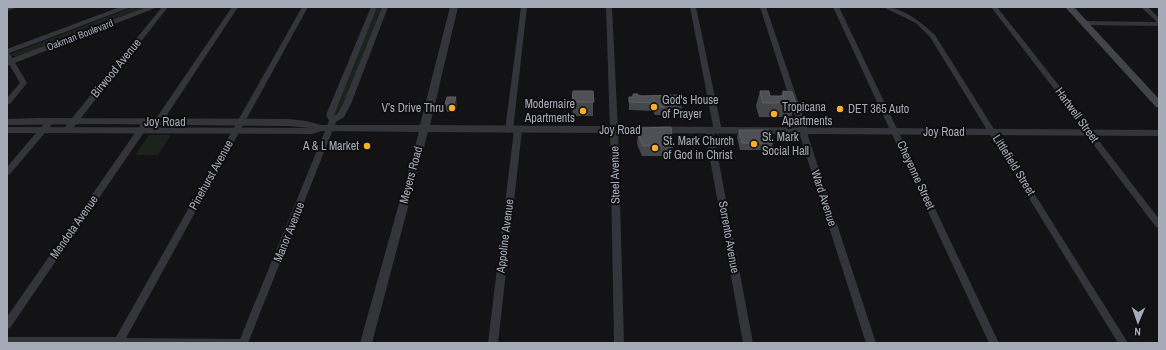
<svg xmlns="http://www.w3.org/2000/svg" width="1166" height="350" font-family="'Archivo Narrow',sans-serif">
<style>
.green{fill:#1b231c}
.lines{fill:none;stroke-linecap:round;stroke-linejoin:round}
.minor{fill:#34353a;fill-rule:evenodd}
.tertiary{fill:#34353a;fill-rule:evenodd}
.secondary{fill:#42444a;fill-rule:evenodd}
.wall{fill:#44464a}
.shaded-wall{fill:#2c2d30}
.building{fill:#4f5056;stroke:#5c5e65}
.poi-dot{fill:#f9af28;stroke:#0e0e10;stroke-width:1.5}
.labels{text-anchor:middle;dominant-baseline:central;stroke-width:4;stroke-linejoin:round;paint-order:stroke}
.far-street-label{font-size:10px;fill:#a4aab6;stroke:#0e0e10}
.street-label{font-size:12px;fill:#a4aab6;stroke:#0e0e10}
.poi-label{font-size:12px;fill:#a4aab6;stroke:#0e0e10;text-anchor:start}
</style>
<rect width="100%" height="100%" fill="#131315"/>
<g class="green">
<path d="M 133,7 L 149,7 L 17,56 L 12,56 L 11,54 L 15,52 Z"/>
<path d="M 376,7 L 381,7 L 381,8 L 345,102 L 334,117 L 333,115 Z"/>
<path d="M 149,135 L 171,135 L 158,155 L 135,155 Z"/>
</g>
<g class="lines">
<g class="minor">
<path d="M 162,7 L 168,7 L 70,132 L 64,132 L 63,130 L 64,128 Z"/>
<path d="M 232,7 L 238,7 L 161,124 L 155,124 L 154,122 L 155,120 Z"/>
<path d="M 302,7 L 308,7 L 126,338 L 240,339 L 329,121 L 326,115 L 371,7 L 377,7 L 334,115 L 334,116 L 338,113 L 343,104 L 382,7 L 388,7 L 351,104 L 344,117 L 336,122 L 248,343 L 7,343 L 7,337 L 116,337 Z"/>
<path d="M 521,7 L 527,7 L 513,130 L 509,133 L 505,130 Z"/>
<path d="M 606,7 L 612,7 L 618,130 L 624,343 L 614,343 L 610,130 Z"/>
<path d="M 690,7 L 696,7 L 722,131 L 718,134 L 714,131 Z"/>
<path d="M 760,7 L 766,7 L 808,131 L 808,136 L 876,343 L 866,343 L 800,136 L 800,131 Z"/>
<path d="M 833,7 L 839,7 L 999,343 L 989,343 Z"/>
<path d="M 883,7 C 903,7 921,22 935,35 L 1128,343 L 1118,343 L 930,37 L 916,23 Z"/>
<path d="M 991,7 L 997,7 L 1090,125 L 1096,137 L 1159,219 L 1159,228 L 1156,227 L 1090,140 L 1084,128 Z"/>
<path d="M 1141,7 L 1148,7 L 1159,18 L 1159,26 L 1084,25 L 1081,23 L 1084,21 L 1157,22 Z"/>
<path d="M 7,52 L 10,54 L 27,83 L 10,104 L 7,104 L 7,98 L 20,83 L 7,60 Z"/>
<path d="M 48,119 L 51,119 L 55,121 L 10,174 L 7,175 L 7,167 Z"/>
<path d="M 144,120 L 147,120 L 151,122 L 10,328 L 7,329 L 7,317 Z"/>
<path d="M 518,127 L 522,130 L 498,343 L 488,343 L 514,130 Z"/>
<path d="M 709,128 L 713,131 L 753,343 L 743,343 L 705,131 Z"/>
</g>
<g class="tertiary">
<path d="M 7,7 L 18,7 L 7,11 Z"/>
<path d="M 120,7 L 131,7 L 7,54 L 7,49 Z"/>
<path d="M 147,7 L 158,7 L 7,66 L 7,60 Z"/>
<path d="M 450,7 L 458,7 L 430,125 L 1159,130 L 1159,136 L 428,132 L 372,343 L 360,343 L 419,132 L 322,131 L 312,134 L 7,133 L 7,127 L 310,128 L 288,126 L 100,124 L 7,125 L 7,119 L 38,118 L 288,119 L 306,121 L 321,125 L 420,125 Z"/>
</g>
<path class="secondary" d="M 1065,7 L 1074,7 L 1159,99 L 1159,108 L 1156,107 Z"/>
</g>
<g class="wall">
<path d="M 593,91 L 593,116 L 573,116 L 572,102 Z"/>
<path d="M 760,91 L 770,96 L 781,96 L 783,91 L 796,103 L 791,117 L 759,117 L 756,106 Z"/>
<path d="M 633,94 L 682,103 L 681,111 L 664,111 L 663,115 L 655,115 L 653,111 L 629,110 L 629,97 L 633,97 Z"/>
<path d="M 445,104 L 457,104 L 455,112 L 447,112 Z"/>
<path d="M 739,130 L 773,143 L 770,150 L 740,150 L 737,137 Z"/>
<path d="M 638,134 L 673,146 L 671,156 L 642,156 L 637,144 Z"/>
</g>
<path class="shaded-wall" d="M 456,97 L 457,104 L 455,112 L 454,104 Z"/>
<g class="building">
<path d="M 573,91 L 593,91 L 594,102 L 572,102 Z"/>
<path d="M 760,91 L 769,91 L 770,96 L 784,96 L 783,91 L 792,92 L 796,103 L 763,103 Z"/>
<path d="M 633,94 L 638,94 L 638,96 L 681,95 L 682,103 L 665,103 L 664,107 L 656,107 L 654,103 L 629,102 L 629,97 L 633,97 Z"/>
<path d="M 447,97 L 456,97 L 454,104 L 445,104 Z"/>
<path d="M 671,127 L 673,146 L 643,146 L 638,134 L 640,128 Z"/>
<path d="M 739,130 L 769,130 L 773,143 L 742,143 Z"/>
</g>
<g class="poi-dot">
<circle cx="654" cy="107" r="4"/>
<circle cx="452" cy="108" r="4"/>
<circle cx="840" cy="109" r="4"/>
<circle cx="583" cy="111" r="4"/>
<circle cx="774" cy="114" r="4"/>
<circle cx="754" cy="144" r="4"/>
<circle cx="367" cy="146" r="4"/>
<circle cx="655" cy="148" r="4"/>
</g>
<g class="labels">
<g class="far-street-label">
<text transform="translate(80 35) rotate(-21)">Oakman Boulevard</text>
</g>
<g class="street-label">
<text transform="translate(116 68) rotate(-51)">Birwood Avenue</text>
<text transform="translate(1077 115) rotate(54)">Hartwell Street</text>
<text x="165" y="122">Joy Road</text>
<text x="620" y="130">Joy Road</text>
<text x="944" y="132">Joy Road</text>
<text transform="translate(1014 165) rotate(58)">Littlefield Street</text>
<text transform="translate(211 175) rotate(-61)">Pinehurst Avenue</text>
<text transform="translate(411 175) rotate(-75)">Meyers Road</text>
<text transform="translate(615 175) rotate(-91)">Steel Avenue</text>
<text transform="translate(916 175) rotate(65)">Cheyenne Street</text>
<text transform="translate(824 198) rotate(72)">Ward Avenue</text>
<text transform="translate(74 227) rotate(-55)">Mendota Avenue</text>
<text transform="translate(289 232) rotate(-68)">Manor Avenue</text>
<text transform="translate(505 236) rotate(-83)">Appoline Avenue</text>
<text transform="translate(729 237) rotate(80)">Sorrento Avenue</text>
</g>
<g class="poi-label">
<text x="662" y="100">God's House<tspan x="662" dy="14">of Prayer</tspan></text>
<text x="575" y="104" text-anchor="end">Modernaire<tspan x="575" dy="14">Apartments</tspan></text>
<text x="782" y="107">Tropicana<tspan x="782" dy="14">Apartments</tspan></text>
<text x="444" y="108" text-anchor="end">V’s Drive Thru</text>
<text x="848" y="109">DET 365 Auto</text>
<text x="762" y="137">St. Mark<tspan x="762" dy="14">Social Hall</tspan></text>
<text x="663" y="141">St. Mark Church<tspan x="663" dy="14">of God in Christ</tspan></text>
<text x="359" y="146" text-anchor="end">A &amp; L Market</text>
</g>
</g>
<rect width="1166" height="350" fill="none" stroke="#a4aab6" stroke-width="16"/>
<g transform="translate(1138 322) rotate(182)" stroke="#0e0e10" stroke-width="3" paint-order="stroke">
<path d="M0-3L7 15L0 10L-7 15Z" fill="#a4aab6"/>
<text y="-6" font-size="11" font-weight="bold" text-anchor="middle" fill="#a4aab6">N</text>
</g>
</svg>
